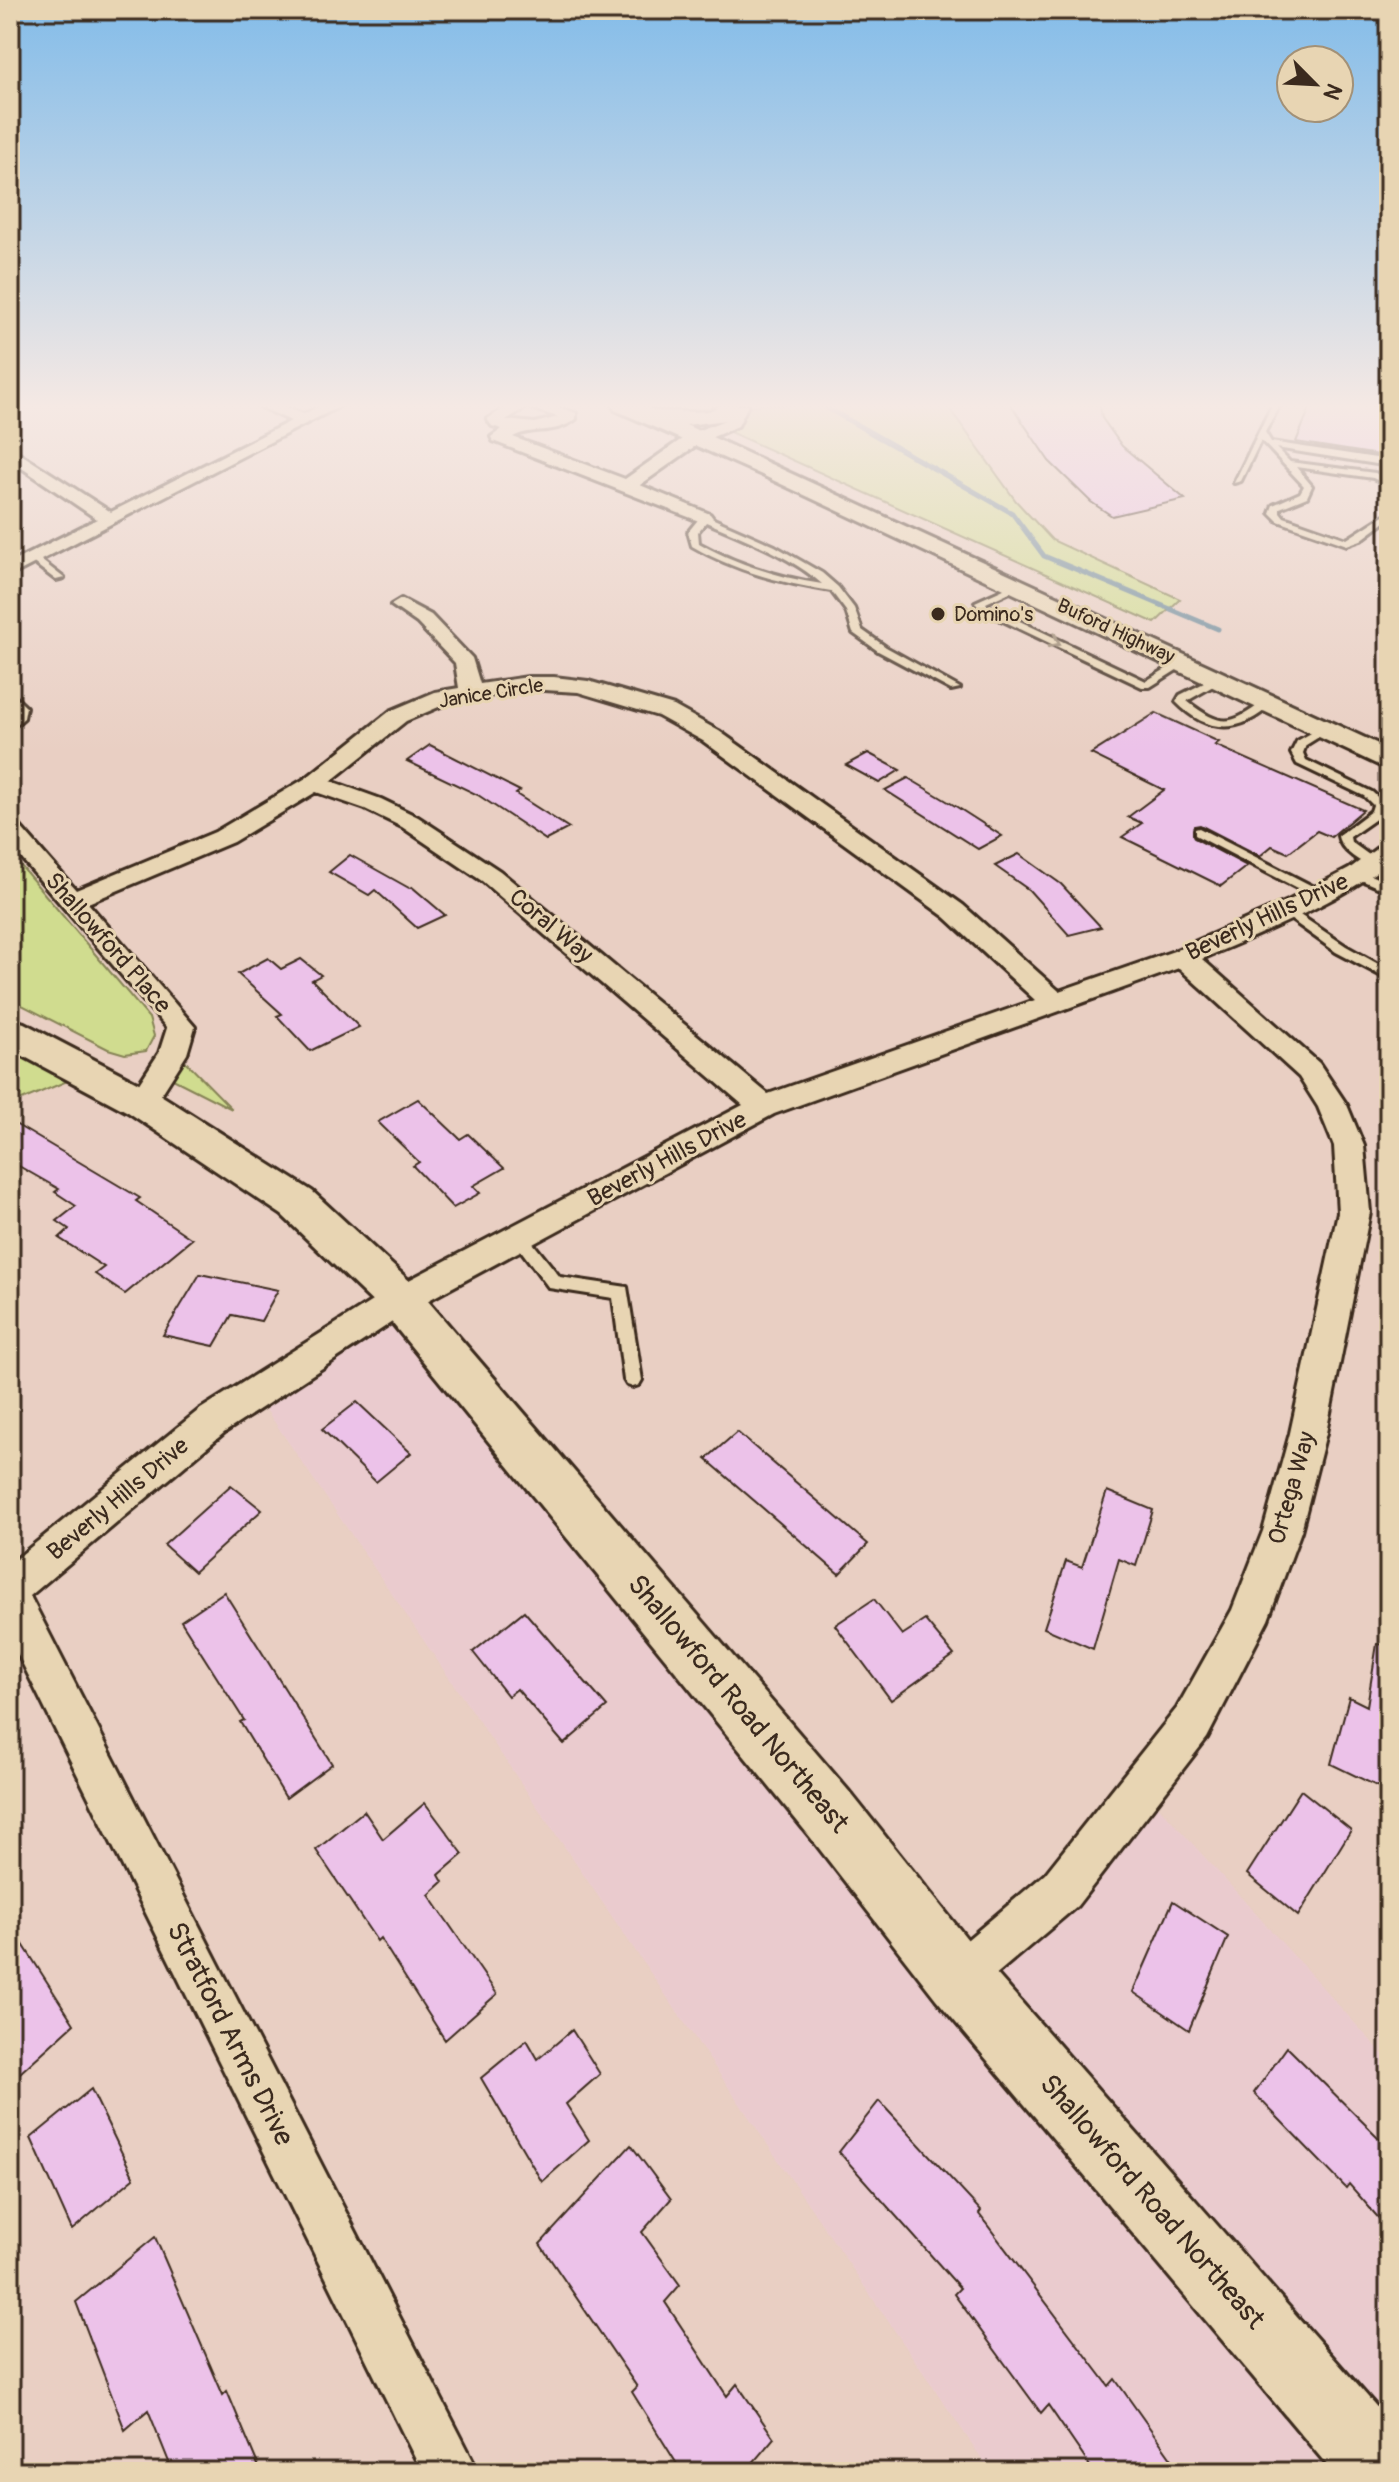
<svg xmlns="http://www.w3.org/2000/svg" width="1399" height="2482" font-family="Pangolin,sans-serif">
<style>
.built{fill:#eacbce}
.green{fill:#d0dc8f;stroke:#868356;stroke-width:2}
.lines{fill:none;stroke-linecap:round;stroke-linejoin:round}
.stream{stroke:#6b8999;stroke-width:5}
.building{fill:#ecc2e9;stroke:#3b2a1e;stroke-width:2}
.lane-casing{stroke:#3b2a1e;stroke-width:6}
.street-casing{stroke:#3b2a1e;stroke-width:6}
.secondary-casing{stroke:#3b2a1e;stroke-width:6}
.primary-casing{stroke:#3b2a1e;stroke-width:6}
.lane{fill:#e8d5b3;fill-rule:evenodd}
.street{fill:#e8d5b3;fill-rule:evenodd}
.secondary{fill:#e8d5b3;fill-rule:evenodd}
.primary{fill:#e8d5b3;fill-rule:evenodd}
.oneway{stroke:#928068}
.poi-dot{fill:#3b2a1e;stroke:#e8d5b3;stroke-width:3}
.labels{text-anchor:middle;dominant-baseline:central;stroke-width:6;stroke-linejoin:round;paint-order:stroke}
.far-poi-label{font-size:20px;fill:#3b2a1e;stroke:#e8d5b3;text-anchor:start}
.far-street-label{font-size:20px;fill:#3b2a1e;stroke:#e8d5b3}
.street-label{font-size:24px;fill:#3b2a1e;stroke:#e8d5b3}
.near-street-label{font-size:28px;fill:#3b2a1e;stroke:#e8d5b3}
</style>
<rect width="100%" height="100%" fill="#e9cfc3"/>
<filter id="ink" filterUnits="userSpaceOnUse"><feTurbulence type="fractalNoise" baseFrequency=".0125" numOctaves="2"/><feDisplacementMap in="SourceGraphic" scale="16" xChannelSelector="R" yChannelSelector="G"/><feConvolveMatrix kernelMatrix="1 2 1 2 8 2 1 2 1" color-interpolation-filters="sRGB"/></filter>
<g filter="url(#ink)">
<path class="built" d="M 395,1299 L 955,1976 L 1133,1778 L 1389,2061 L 1389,2472 L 991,2472 L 252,1389 Z"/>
<g class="green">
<path d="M 670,405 L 947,405 L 1016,501 L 1052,540 L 1180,599 L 1155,623 Z"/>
<path d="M 10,853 L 149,1018 L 154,1036 L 146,1051 L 125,1054 L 108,1049 L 10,999 Z"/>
<path d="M 10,1025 L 101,1067 L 10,1105 Z"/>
<path d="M 180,1056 L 232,1109 L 169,1077 Z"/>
</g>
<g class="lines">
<path class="stream" d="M 822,405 L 1012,513 L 1044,556 L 1218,629"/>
</g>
<g class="building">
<path d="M 1011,405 L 1100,405 L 1102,418 L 1122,446 L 1185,499 L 1112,516 L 1091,502 L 1049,461 Z"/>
<path d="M 1311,405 L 1364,405 L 1389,408 L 1389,445 L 1385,456 L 1296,442 Z"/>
<path d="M 1156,713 L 1219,742 L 1215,745 L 1363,810 L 1331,837 L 1317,831 L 1288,853 L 1272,846 L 1260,856 L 1200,825 L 1194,826 L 1194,838 L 1247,866 L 1221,886 L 1122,837 L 1142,823 L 1128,817 L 1164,790 L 1091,754 Z"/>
<path d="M 430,745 L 520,791 L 516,794 L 569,828 L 546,840 L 478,795 L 407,761 Z"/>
<path d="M 868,753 L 900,770 L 879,783 L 846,765 Z"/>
<path d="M 908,778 L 957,807 L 1002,836 L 978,849 L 885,790 Z"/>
<path d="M 1019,854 L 1061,884 L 1101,927 L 1069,935 L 1029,890 L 995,866 Z"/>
<path d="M 350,855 L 409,888 L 412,887 L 445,915 L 417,928 L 375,890 L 369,895 L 329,872 Z"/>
<path d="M 268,958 L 281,969 L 301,959 L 321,975 L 312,980 L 359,1027 L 310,1051 L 277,1016 L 282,1014 L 238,974 Z"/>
<path d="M 418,1099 L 460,1139 L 468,1134 L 504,1168 L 473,1186 L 480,1193 L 453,1208 L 413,1166 L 419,1162 L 378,1122 Z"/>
<path d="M 10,1121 L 140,1198 L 136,1201 L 192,1239 L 125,1294 L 95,1274 L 104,1267 L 59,1238 L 69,1229 L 57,1221 L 76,1206 L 55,1192 L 59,1189 L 10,1161 Z"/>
<path d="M 200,1274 L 278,1290 L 261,1321 L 232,1315 L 214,1346 L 163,1335 Z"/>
<path d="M 357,1402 L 411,1453 L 376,1482 L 322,1429 Z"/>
<path d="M 737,1432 L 868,1544 L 839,1574 L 706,1459 Z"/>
<path d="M 231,1485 L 262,1510 L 194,1572 L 164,1545 Z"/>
<path d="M 1107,1491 L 1153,1510 L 1136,1566 L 1119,1559 L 1093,1649 L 1044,1628 L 1066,1561 L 1082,1567 Z"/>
<path d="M 224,1592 L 332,1764 L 286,1798 L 240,1722 L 244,1720 L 181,1621 Z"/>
<path d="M 874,1599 L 902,1635 L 925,1620 L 954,1655 L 891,1700 L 835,1625 Z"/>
<path d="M 524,1611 L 607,1707 L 564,1744 L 517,1689 L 508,1696 L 473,1652 Z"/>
<path d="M 1377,1644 L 1389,1645 L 1389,1792 L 1331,1764 L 1349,1697 L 1367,1706 Z"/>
<path d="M 1301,1790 L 1351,1830 L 1298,1916 L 1247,1874 Z"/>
<path d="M 425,1803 L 463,1854 L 439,1875 L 443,1882 L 429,1895 L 497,1994 L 445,2040 L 380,1938 L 377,1941 L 316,1850 L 364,1811 L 383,1839 Z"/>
<path d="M 1173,1901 L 1228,1937 L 1189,2030 L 1133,1992 Z"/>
<path d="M 10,1924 L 74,2024 L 10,2082 Z"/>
<path d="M 572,2030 L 600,2074 L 566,2104 L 589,2140 L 542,2182 L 481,2078 L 527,2040 L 538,2059 Z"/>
<path d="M 1287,2047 L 1389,2148 L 1389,2230 L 1349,2184 L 1346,2188 L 1254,2093 Z"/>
<path d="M 91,2089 L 134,2178 L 72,2230 L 31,2138 Z"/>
<path d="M 879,2101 L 981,2211 L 979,2214 L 1109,2386 L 1115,2379 L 1181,2472 L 1094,2472 L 1048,2405 L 1041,2413 L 954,2294 L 960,2288 L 839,2152 Z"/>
<path d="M 631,2145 L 671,2199 L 642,2232 L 680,2285 L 665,2302 L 727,2396 L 737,2384 L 774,2438 L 745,2472 L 682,2472 L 632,2392 L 637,2387 L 540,2244 Z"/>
<path d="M 155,2237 L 223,2395 L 227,2391 L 261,2472 L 173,2472 L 148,2410 L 125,2430 L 76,2302 Z"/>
</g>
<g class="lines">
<defs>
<g id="lane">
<path d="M 1272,405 L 1280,405 L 1265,432 L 1271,442 L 1389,460 L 1389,466 L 1276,448 L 1290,462 L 1375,473 L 1389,480 L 1389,486 L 1373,478 L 1296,467 L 1312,486 L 1307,497 L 1280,508 L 1280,512 L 1284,517 L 1347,539 L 1389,512 L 1389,519 L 1361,540 L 1347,545 L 1278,521 L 1270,513 L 1273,505 L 1300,493 L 1304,486 L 1261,440 L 1241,481 L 1234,483 Z"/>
<path d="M 701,516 L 707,516 L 775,546 L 822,573 L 838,587 L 854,608 L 862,630 L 886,647 L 960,688 L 951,690 L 878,651 L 853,633 L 846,611 L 831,591 C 781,583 735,571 692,546 L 688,532 ZM 706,522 C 745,539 789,555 822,584 C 779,577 738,565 699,543 L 698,532 Z"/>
<path d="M 31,557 L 37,557 L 64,578 L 56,580 L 31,561 Z"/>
<path d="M 1015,584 L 1023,586 L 986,603 L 988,606 L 1146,681 L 1179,661 L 1188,663 L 1150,687 L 1142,687 L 980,610 L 975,602 Z"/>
<path d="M 1218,676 L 1223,679 L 1222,681 L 1187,701 C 1222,728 1230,726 1264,701 L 1273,703 C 1241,734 1208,735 1176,702 L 1180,695 Z"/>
<path d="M 10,692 L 26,707 L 24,718 L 10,730 L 10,720 L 15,715 L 15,707 L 10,701 Z"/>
<path d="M 1320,728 L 1330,730 L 1306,745 L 1303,753 L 1306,760 L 1372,792 L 1385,804 L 1380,816 L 1350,837 L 1351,842 L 1376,860 L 1376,866 C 1363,866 1340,850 1338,836 L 1371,811 L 1373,805 L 1364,796 L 1297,764 L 1291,753 L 1297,741 Z"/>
<path d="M 1199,828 L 1324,892 L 1326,895 L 1320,899 L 1316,898 L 1195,835 L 1195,829 Z"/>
<path d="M 1358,870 L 1389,883 L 1389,892 L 1354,877 L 1354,871 Z"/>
<path d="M 1288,907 L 1346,946 L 1389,970 L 1389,980 L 1336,952 L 1283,914 L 1283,908 Z"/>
<path d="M 519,1231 L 525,1233 L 560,1277 L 627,1287 L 642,1380 L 639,1385 L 633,1387 L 627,1385 L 624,1380 L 613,1298 L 549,1288 L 511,1237 L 513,1233 Z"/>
</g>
<g id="street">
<path d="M 257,405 L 278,405 L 304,414 L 322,405 L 342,405 L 10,576 L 10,563 L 97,519 L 10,460 L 10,447 L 111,512 L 291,421 Z"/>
<path d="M 510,405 L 551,405 L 576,413 L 576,419 C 553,436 533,426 513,437 L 625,479 L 689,434 L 725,420 L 732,405 L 748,405 L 738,426 L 701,442 L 640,485 L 710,514 L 713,518 L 704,523 L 493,441 L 491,437 L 502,429 L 492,426 L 487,419 ZM 528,406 L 530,408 L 558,417 L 535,423 L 506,420 Z"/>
<path d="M 401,599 L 431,615 L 472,658 L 480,684 L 528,677 L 554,677 L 588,681 L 674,706 L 719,731 L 963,905 L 1059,991 L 1174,951 L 1288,901 L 1349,869 L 1380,846 L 1389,844 L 1389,863 C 1333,905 1266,931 1202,959 L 1319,1063 L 1347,1105 L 1364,1146 L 1370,1212 L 1326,1433 L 1301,1531 L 1268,1620 L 1207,1738 L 1077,1906 L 974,1993 L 958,2000 L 942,1993 L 935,1977 L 942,1961 L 1045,1874 L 1177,1708 L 1232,1610 L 1263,1531 L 1290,1433 L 1338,1212 L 1334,1146 L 1318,1107 L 1299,1077 L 1179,968 L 774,1114 L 412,1309 L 225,1432 L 30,1596 L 479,2472 L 422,2472 L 10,1638 L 10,1564 L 199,1410 L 388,1291 L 743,1105 L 482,881 L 402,827 L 365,809 L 316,792 L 233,842 L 88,903 L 195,1027 L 187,1054 L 152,1109 L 142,1112 L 132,1109 L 127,1102 L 159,1053 L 167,1028 L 10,845 L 10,823 L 19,825 L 76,890 L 215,832 L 306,778 L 390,711 L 435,692 L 459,688 L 455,663 L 417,623 L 391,605 ZM 528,689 L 578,692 L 658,716 L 703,741 L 945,917 L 1035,1000 L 768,1094 L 500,871 L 418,817 L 381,799 L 331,781 L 406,721 L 448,703 Z"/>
</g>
<path id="secondary" d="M 10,1019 L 24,1023 L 156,1092 L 312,1191 L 416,1287 L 853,1796 L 980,1955 L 1389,2421 L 1389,2472 L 1333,2472 L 936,1999 L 811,1838 L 384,1313 L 282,1215 L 128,1112 L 10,1049 Z"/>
<path id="primary" d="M 612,405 L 640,405 L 656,411 L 693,412 L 709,411 L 723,405 L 748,405 L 727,420 L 686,425 L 1389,749 L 1389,770 L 762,475 L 615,410 Z"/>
</defs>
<use href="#lane" class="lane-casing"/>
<use href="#street" class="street-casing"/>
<use href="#secondary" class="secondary-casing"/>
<use href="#primary" class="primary-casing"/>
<use href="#lane" class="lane"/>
<use href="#street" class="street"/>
<use href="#secondary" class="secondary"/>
<use href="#primary" class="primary"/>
</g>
<defs><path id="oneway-chevron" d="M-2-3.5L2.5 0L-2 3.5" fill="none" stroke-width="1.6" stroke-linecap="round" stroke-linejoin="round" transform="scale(2)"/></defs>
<use class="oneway" href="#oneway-chevron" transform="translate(1055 642) rotate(26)"/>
</g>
<linearGradient id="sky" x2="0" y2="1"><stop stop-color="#83bce9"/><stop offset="0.54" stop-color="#f5e9e4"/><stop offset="1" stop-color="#f5e9e4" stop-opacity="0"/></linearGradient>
<rect width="1399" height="752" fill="url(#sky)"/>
<circle class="poi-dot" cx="938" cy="614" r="8"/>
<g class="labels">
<g class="far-poi-label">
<text x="954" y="614">Domino's</text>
</g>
<g class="far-street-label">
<text transform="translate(1116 631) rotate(25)">Buford Highway</text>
<text transform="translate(491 693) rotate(-9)">Janice Circle</text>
</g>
<g class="street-label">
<text transform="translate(1267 917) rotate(-25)">Beverly Hills Drive</text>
<text transform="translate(551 926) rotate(40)">Coral Way</text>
<text transform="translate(108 943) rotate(49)">Shallowford Place</text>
<text transform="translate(667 1159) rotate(-28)">Beverly Hills Drive</text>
<text transform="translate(1292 1488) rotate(-74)">Ortega Way</text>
<text transform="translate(118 1499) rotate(-40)">Beverly Hills Drive</text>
</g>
<g class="near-street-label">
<text transform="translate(738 1704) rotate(50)">Shallowford Road Northeast</text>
<text transform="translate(230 2034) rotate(63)">Stratford Arms Drive</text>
<text transform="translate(1152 2202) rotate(49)">Shallowford Road Northeast</text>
</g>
</g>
<rect width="1399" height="2482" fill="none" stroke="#e8d5b3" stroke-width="40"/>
<rect x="20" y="20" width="1359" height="2442" fill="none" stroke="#3b2a1e" stroke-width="3" filter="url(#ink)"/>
<g transform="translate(1315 84) rotate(114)"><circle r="38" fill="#e8d5b3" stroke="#a39177" stroke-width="2"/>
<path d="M0-6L14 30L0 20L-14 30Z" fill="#3b2a1e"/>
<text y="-12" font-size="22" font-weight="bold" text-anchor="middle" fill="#3b2a1e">N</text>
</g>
</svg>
